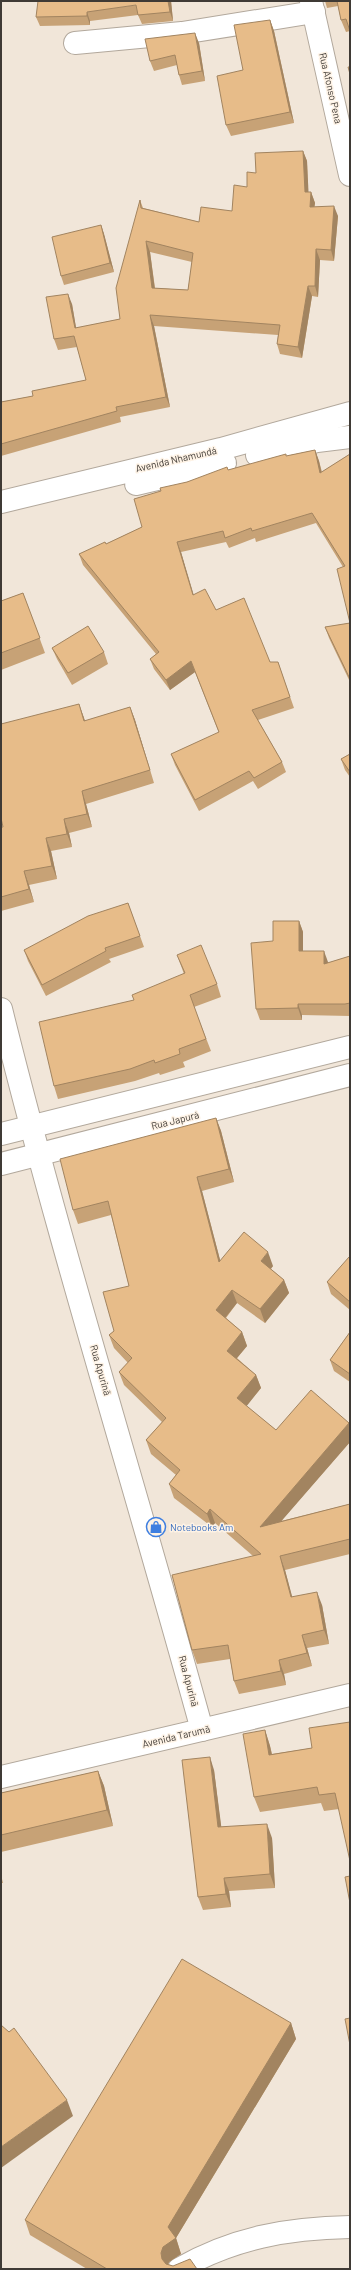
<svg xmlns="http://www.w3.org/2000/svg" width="351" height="2270" font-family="Barlow,sans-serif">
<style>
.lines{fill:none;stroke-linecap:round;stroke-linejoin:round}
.minor-casing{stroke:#b2a89c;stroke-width:24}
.minor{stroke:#fff;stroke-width:22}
.wall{fill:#c7a276;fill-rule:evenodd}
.shaded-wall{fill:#a28460}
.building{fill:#e7bc89;stroke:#a28460;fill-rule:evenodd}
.labels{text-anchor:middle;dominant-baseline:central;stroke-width:3;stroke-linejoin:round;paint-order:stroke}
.street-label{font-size:10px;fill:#3f3a35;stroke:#fef3e6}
.shop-label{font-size:10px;fill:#366cbe;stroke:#fef3e6;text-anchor:start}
</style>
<rect width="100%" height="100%" fill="#f1e6d9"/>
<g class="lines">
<defs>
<g id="minor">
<path d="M 311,1 L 350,175"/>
<path d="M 75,43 L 182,33 L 314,12"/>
<path d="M 257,455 L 317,441 L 350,437"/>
<path d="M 136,484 L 225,463"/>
<path d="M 1,502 L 221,449 L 350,413"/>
<path d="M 1,1009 C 61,1251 136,1489 202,1730"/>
<path d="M 1,1134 L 350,1047"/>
<path d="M 1,1164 L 350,1075"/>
<path d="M 1,1777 L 350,1695"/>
<path d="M 179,2269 C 233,2238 288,2228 350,2227"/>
</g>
</defs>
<use href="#minor" class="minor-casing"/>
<use href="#minor" class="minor"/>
</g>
<g class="wall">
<path d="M 171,1 L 173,21 L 142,24 L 138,15 L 90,21 L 90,25 L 40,26 L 36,17 Z"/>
<path d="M 325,1 L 350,1 L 350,31 L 346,32 L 341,20 L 338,6 L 327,8 Z"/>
<path d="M 270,20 L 274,31 L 294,123 L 231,136 L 226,125 L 243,70 Z"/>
<path d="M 199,43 L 205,81 L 182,85 L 179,75 L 177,65 L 154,71 L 150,61 Z"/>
<path d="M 303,151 L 307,161 L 308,192 L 311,192 L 315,203 L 314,207 L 338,216 L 334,261 L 320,260 L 318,297 L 312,296 L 302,358 L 280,354 L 277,344 L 278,335 L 154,326 L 170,407 L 120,417 L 121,422 L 1,456 L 1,402 L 33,396 L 86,380 L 77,347 L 58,350 L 54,339 L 72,304 L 76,328 L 120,319 L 140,200 L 143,208 L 199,222 L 232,211 L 247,187 L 256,173 ZM 150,252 L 192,262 L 188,290 L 155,288 Z"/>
<path d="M 101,225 L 104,234 L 114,272 L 64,285 L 61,276 Z"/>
<path d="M 315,450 L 319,461 L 322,472 L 350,454 L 350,682 L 329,638 L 325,627 L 350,623 L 343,567 L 316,523 L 256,542 L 255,538 L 229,548 L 226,542 L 181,552 L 193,595 L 216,610 L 270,662 L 278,662 L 294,708 L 258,720 L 282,762 L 286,772 L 258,789 L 253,781 L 199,811 L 175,765 L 171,754 L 219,733 L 195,672 L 170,690 L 154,669 L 150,659 L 156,654 L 83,565 L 79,554 L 106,544 L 142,527 L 161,491 L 187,482 L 228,470 L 286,456 Z"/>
<path d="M 23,593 L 45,653 L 1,670 L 1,601 Z"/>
<path d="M 52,648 L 104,652 L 108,664 L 72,685 L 57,659 Z"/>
<path d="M 79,704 L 85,721 L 130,707 L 135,720 L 154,783 L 86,804 L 92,827 L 69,833 L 72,847 L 51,851 L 57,879 L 29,885 L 34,902 L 1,911 L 1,827 L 3,827 Z"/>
<path d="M 350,754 L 350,777 L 345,770 L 341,759 Z"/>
<path d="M 128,903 L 144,947 L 109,959 L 111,962 L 46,996 L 28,961 L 24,950 Z"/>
<path d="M 299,921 L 303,932 L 303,951 L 328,963 L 350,956 L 350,1016 L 302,1015 L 302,1020 L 260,1020 L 256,1009 L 273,941 Z"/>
<path d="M 177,955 L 217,984 L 221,997 L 194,1007 L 211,1051 L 183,1062 L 185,1067 L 160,1075 L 159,1073 L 135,1081 L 58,1099 L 54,1086 L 134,1000 L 184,974 Z"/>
<path d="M 216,1118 L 221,1131 L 234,1182 L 202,1191 L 220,1260 L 273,1266 L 271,1269 L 284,1280 L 289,1293 L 265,1323 L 237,1303 L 226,1318 L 242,1332 L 247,1346 L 237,1358 L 256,1375 L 261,1388 L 246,1406 L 276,1430 L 349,1423 L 350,1425 L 350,1442 L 281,1521 L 350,1504 L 350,1554 L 285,1570 L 292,1597 L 322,1605 L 329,1644 L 307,1648 L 312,1666 L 284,1674 L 286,1685 L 239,1694 L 234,1681 L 230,1659 L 197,1664 L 192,1650 L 253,1556 L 215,1523 L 212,1527 L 174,1498 L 169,1484 L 176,1475 L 151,1454 L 146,1440 L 162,1422 L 124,1385 L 119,1372 L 128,1363 L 114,1348 L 109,1335 L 114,1331 L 129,1286 L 111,1215 L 78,1224 L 73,1210 Z"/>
<path d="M 350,1258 L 350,1310 L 331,1294 L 327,1282 Z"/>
<path d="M 350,1332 L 350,1382 L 334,1371 L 330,1360 Z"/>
<path d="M 350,1722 L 339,1809 L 324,1811 L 321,1803 L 260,1812 L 254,1797 L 265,1730 L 270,1746 L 272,1754 L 312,1748 Z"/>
<path d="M 214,1770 L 221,1827 L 272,1838 L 275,1888 L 229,1891 L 231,1907 L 203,1910 L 198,1897 Z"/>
<path d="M 98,1771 L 104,1786 L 113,1826 L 1,1852 L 1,1793 Z"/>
<path d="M 1,1875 L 3,1883 L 1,1883 Z"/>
<path d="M 291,2023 L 296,2039 L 176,2238 L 181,2254 L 169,2262 L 168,2264 L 173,2266 L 197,2269 L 87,2269 L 30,2235 L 25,2220 Z"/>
</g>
<g class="shaded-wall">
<path d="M 168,1 L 171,1 L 173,21 L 170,12 Z"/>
<path d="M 87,12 L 90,21 L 90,25 L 87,16 Z"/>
<path d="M 270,20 L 274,31 L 294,123 L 290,112 Z"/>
<path d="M 195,33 L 199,43 L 205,81 L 202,71 Z"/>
<path d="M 303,151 L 307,161 L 309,202 L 305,192 Z"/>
<path d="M 311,192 L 315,203 L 313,218 L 310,207 Z"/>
<path d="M 334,206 L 338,216 L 334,261 L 331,250 Z"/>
<path d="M 101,225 L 104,234 L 114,272 L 110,263 Z"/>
<path d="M 146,241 L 150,252 L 156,298 L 152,288 Z"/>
<path d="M 316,249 L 320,260 L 318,297 L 315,286 Z"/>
<path d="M 308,286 L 312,296 L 302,358 L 298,347 Z"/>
<path d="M 68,294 L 72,304 L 78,339 L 75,328 Z"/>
<path d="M 150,315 L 154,326 L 170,407 L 166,397 Z"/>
<path d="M 315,450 L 319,461 L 324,484 L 320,473 Z"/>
<path d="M 177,542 L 181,552 L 197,606 L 193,595 Z"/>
<path d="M 191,661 L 195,672 L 170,690 L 166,680 Z"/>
<path d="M 79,704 L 84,718 L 89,734 L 84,721 Z"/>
<path d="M 130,707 L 135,720 L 154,783 L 150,770 Z"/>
<path d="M 82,791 L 86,804 L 92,827 L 87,814 Z"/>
<path d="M 64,819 L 69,833 L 72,847 L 67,834 Z"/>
<path d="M 46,838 L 51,851 L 57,879 L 52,866 Z"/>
<path d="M 24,871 L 29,885 L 34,902 L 29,889 Z"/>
<path d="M 299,921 L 303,932 L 303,962 L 299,951 Z"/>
<path d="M 324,951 L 328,962 L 328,976 L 324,964 Z"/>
<path d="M 298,1004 L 302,1015 L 302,1020 L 298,1008 Z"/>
<path d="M 216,1118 L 221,1131 L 234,1182 L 229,1169 Z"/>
<path d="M 197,1177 L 202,1191 L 224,1275 L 219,1262 Z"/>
<path d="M 268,1252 L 273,1266 L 266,1274 L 261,1261 Z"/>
<path d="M 284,1280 L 289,1293 L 265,1323 L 260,1309 Z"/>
<path d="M 232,1290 L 237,1303 L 221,1323 L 216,1310 Z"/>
<path d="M 242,1332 L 247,1346 L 232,1364 L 227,1351 Z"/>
<path d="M 256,1375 L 261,1388 L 242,1412 L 237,1398 Z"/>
<path d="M 349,1423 L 350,1425 L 350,1442 L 265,1540 L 260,1527 Z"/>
<path d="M 210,1509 L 215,1523 L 212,1527 L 207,1514 Z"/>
<path d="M 280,1556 L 285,1570 L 296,1611 L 291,1597 Z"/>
<path d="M 317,1592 L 322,1605 L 329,1644 L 324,1630 Z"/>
<path d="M 302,1635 L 307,1648 L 312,1666 L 307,1653 Z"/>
<path d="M 279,1660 L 284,1674 L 286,1685 L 281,1671 Z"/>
<path d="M 265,1730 L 270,1746 L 275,1770 L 269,1755 Z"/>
<path d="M 210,1757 L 214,1770 L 223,1840 L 218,1827 Z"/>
<path d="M 98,1771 L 104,1786 L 113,1826 L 107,1810 Z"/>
<path d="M 267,1824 L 272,1838 L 275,1888 L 270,1874 Z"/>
<path d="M 224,1878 L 229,1891 L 231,1907 L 226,1894 Z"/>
<path d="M 291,2023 L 296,2039 L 176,2238 L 181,2254 L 169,2262 L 167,2268 L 162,2259 L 161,2253 L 168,2227 Z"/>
<path d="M 67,2100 L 73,2116 L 1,2168 L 1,2147 Z"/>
</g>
<g class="building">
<path d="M 38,1 L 168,1 L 170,12 L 138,15 L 136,5 L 87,12 L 87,16 L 36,17 Z"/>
<path d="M 337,1 L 350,1 L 350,31 L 346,19 L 341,20 Z"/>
<path d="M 270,20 L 290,112 L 226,125 L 217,76 L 243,70 L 234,25 Z"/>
<path d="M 195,33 L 202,71 L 179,75 L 175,55 L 150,61 L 145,39 Z"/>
<path d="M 348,67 L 350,67 L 350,74 Z"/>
<path d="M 303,151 L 305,192 L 311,192 L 310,207 L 334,206 L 331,250 L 316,249 L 315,286 L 308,286 L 298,347 L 277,344 L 280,325 L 150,315 L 166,397 L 116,407 L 117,411 L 1,444 L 1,402 L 33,396 L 32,391 L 86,380 L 74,336 L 54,339 L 46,297 L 68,294 L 75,328 L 120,319 L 116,288 L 140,200 L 141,208 L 199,222 L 201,207 L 232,211 L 234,185 L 247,187 L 247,172 L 256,173 L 255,153 ZM 146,241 L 193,253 L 188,290 L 152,288 Z"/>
<path d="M 101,225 L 110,263 L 61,276 L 52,237 Z"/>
<path d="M 315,450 L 320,473 L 350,454 L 350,679 L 325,627 L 350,623 L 337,569 L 345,566 L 312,513 L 252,531 L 251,528 L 225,538 L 223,531 L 177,542 L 193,595 L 205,589 L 216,610 L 244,598 L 270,662 L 278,662 L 290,697 L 252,710 L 282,762 L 254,778 L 249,771 L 195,800 L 171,754 L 219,732 L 191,661 L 166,680 L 150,659 L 159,652 L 79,554 L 105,542 L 106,544 L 142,527 L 134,499 L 161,491 L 160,488 L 187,482 L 227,467 L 228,470 L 286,454 L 286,456 Z"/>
<path d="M 23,593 L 40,638 L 1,653 L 1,601 Z"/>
<path d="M 88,626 L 104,652 L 68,673 L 52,648 Z"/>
<path d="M 79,704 L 84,721 L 130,707 L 150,770 L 82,791 L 87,814 L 64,819 L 67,834 L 46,838 L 52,866 L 24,871 L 29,889 L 1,897 L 1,827 L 3,827 L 1,818 L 1,724 Z"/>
<path d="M 350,754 L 350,772 L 341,759 Z"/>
<path d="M 128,903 L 140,936 L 105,948 L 106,951 L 42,985 L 24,950 L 88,916 Z"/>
<path d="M 273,921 L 299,921 L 299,951 L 324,951 L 324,964 L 350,956 L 350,1003 L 345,1004 L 298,1004 L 298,1008 L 256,1009 L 251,943 L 273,941 Z"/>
<path d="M 201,945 L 217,984 L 190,995 L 206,1039 L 179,1049 L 180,1054 L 155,1063 L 154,1060 L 130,1069 L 54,1086 L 39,1022 L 134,1000 L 132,995 L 185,973 L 177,955 Z"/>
<path d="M 216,1118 L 229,1169 L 197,1177 L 219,1262 L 244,1232 L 268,1252 L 261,1261 L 284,1280 L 260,1309 L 232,1290 L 216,1310 L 242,1332 L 227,1351 L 256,1375 L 237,1398 L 276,1430 L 311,1390 L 349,1423 L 260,1527 L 350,1504 L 350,1539 L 280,1556 L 291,1597 L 317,1592 L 324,1630 L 302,1635 L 307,1653 L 279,1660 L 281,1671 L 234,1681 L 228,1645 L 192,1650 L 172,1575 L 261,1554 L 210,1509 L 207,1514 L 169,1484 L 180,1470 L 146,1440 L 166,1418 L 119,1372 L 132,1358 L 109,1335 L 114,1331 L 103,1292 L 129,1286 L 108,1201 L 73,1210 L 60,1159 Z"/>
<path d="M 349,1257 L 350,1258 L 350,1302 L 327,1282 Z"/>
<path d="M 350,1332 L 350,1374 L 330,1360 Z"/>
<path d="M 350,1722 L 350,1861 L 335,1793 L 319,1795 L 317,1787 L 254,1797 L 243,1734 L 265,1730 L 269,1755 L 312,1748 L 309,1728 Z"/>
<path d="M 210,1757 L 218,1827 L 267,1824 L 270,1874 L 224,1878 L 226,1894 L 198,1897 L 182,1760 Z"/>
<path d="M 98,1771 L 107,1810 L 1,1835 L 1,1793 Z"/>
<path d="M 350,1876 L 350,1903 L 345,1877 Z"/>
<path d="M 182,1959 L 291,2023 L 168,2227 L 176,2238 L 163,2247 L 161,2253 L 162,2259 L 166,2264 L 173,2266 L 190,2259 L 197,2269 L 107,2269 L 25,2220 Z"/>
<path d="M 350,2018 L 350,2045 L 345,2019 Z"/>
<path d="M 1,2025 L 9,2032 L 14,2028 L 67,2100 L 1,2147 Z"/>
</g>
<defs>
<symbol id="shop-ring" viewBox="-11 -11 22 22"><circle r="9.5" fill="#fef3e6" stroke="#3f7fe0" stroke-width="1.5"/><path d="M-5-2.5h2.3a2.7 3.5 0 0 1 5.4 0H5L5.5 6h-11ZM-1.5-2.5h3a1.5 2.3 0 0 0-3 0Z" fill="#3f7fe0"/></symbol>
</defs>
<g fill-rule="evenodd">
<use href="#shop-ring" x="145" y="1516" width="22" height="22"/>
</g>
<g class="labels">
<g class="street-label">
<text transform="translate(331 88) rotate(77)">Rua Afonso Pena</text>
<text transform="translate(176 459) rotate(-13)">Avenida Nhamundá</text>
<text transform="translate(175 1120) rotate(-14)">Rua Japurá</text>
<text transform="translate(101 1370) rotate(74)">Rua Apurinã</text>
<text transform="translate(189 1681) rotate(75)">Rua Apurinã</text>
<text transform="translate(176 1736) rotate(-13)">Avenida Tarumã</text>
</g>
<g class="shop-label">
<text x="170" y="1527">Notebooks Am</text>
</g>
</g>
<rect width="351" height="2270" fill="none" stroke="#3f3a35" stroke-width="4"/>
</svg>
